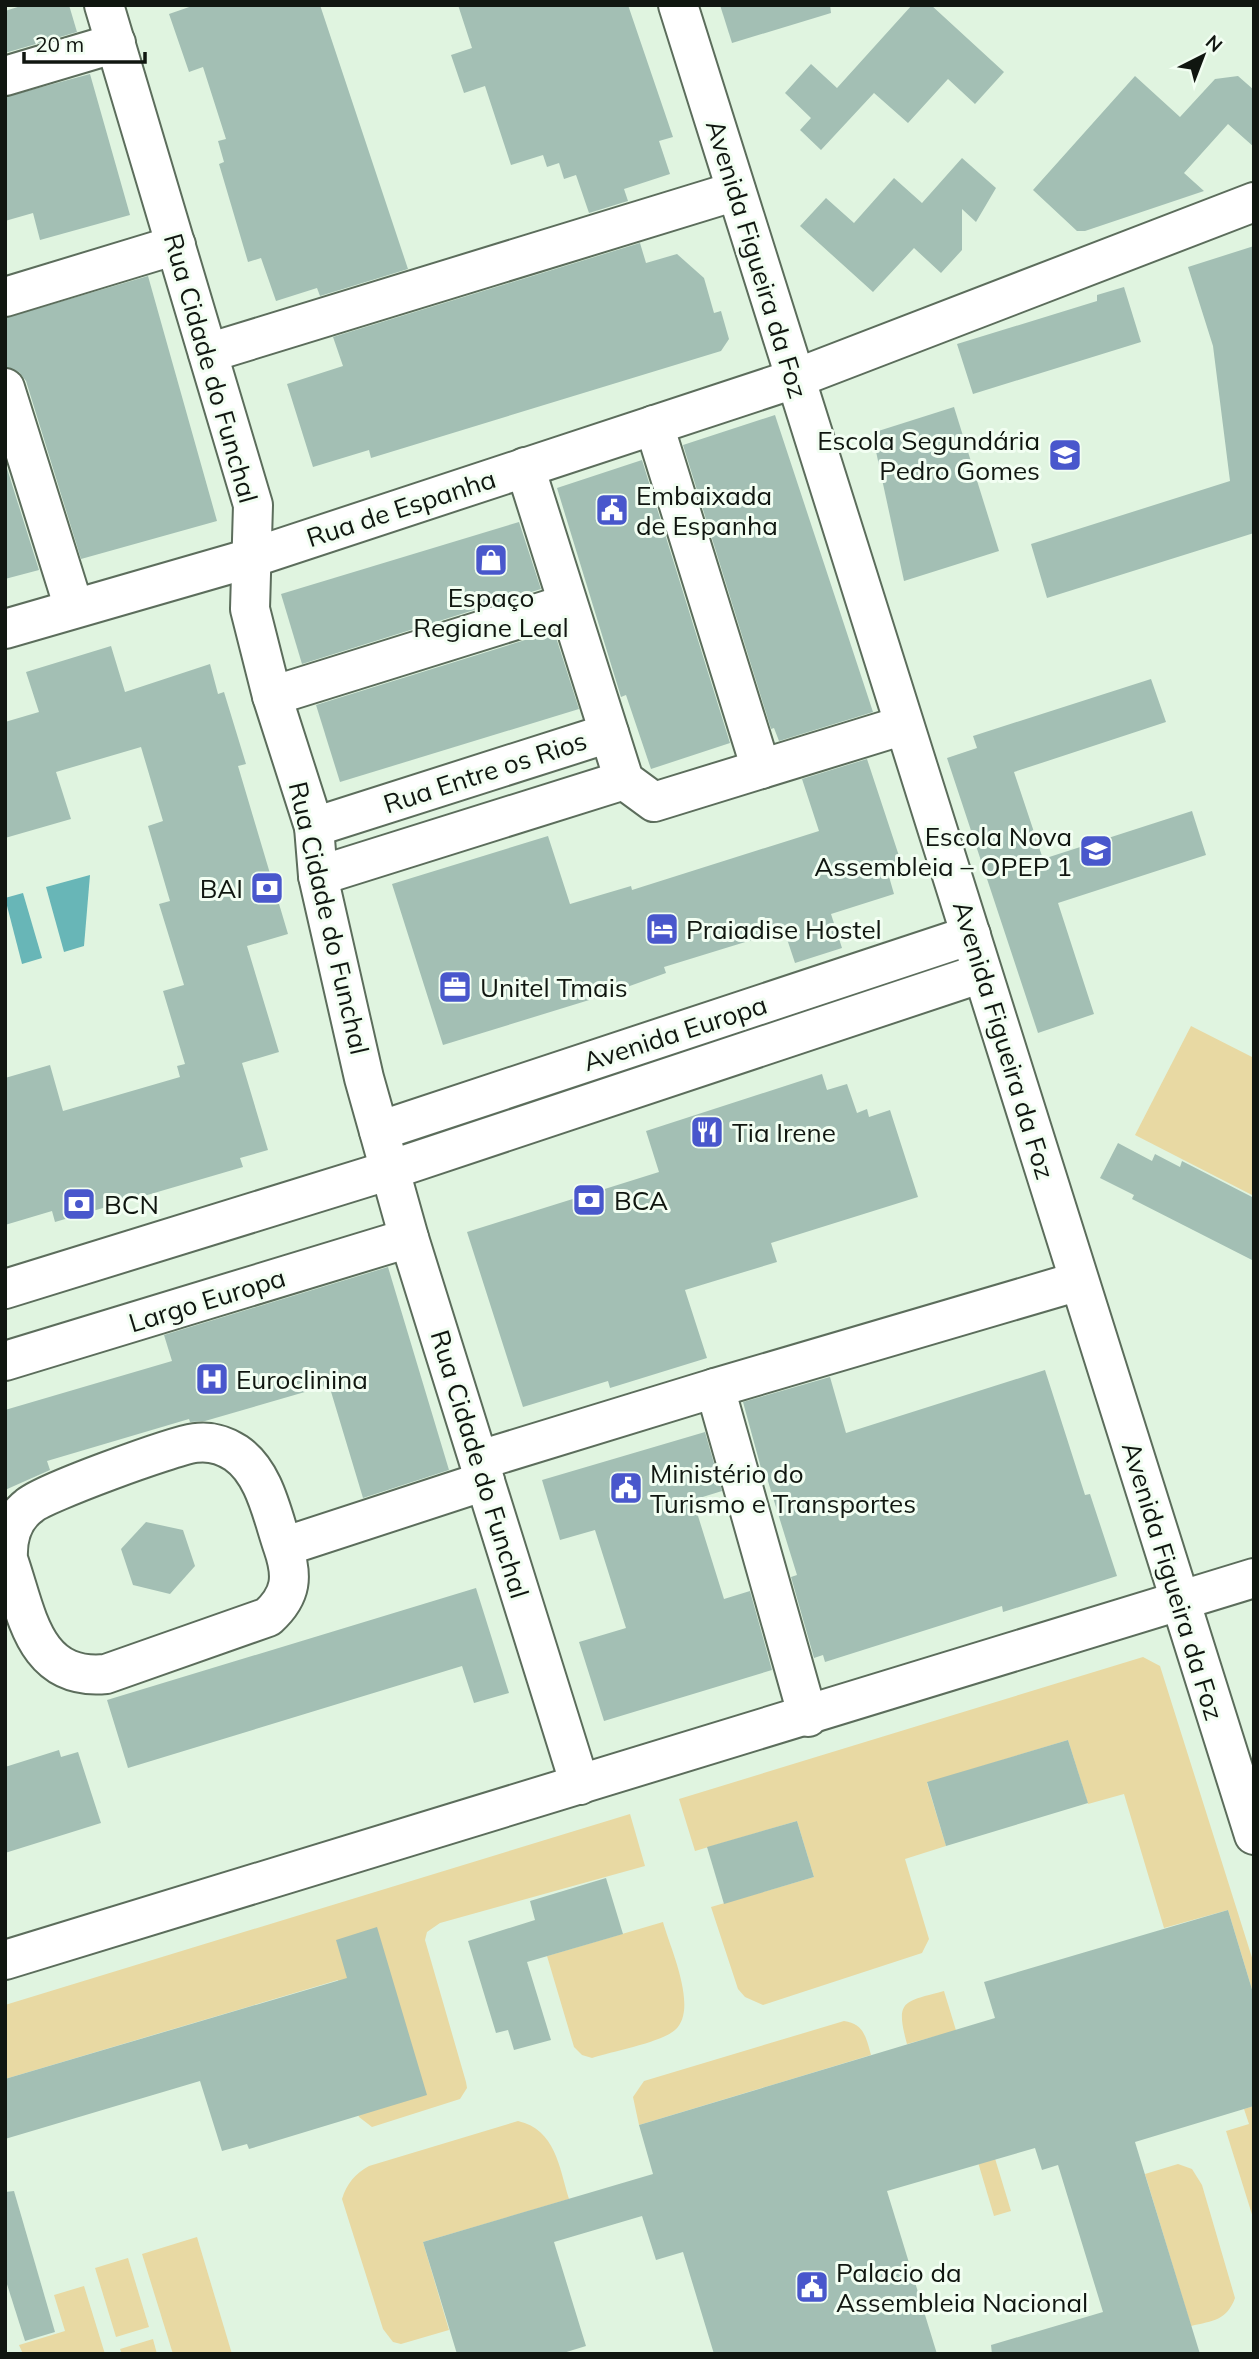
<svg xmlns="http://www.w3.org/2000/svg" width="1259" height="2359" font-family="Mulish,sans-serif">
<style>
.green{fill:#e8d9a3}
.water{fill:#68b6b7}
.building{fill:#a3bfb4}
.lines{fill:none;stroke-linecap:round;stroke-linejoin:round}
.minor-casing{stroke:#5c6d5c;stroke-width:42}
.minor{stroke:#fff;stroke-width:38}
.labels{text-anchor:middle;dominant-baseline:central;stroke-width:6;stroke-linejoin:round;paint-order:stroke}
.street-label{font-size:26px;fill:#101610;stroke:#f2fef2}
.poi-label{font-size:26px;fill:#101610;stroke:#f2fef2;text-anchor:start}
</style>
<rect width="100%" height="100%" fill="#e0f4e0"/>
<g class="green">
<path d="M 1191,1026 L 1254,1058 L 1254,1196 L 1135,1135 Z"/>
<path d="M 1143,1657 L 1160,1666 L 1254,1964 L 1254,1996 L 1228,1910 L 1164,1928 L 1124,1794 L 1088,1804 L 1068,1740 L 927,1783 L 946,1846 L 905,1859 L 929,1939 L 922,1953 L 763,2005 L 745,1997 L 738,1989 L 711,1907 L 814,1877 L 797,1821 L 695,1851 L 679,1799 Z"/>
<path d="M 630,1814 L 645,1866 L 440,1923 L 427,1932 L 425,1940 L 466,2082 L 467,2088 L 460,2099 L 372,2127 L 359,2117 L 346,2075 L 338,1980 L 5,2079 L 5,2005 Z"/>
<path d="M 663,1922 C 670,1948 699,2009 675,2030 C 660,2043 613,2051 592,2058 L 582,2055 L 574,2047 L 547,1956 Z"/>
<path d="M 944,1991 L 1011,2211 L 994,2216 L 940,2035 L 907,2044 C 895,2000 903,2002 944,1991 Z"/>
<path d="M 844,2021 C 864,2024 866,2037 871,2055 L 639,2125 L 633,2097 L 644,2081 Z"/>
<path d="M 1254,2106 L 1254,2221 L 1226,2131 L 1249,2124 L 1244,2109 Z"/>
<path d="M 518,2121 C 556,2130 559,2167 569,2199 L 423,2242 L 449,2330 L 401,2344 L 393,2342 L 383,2329 L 342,2199 C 347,2183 355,2174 369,2166 Z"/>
<path d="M 1178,2164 L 1192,2169 L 1202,2185 L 1235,2298 C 1227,2320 1213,2321 1191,2326 L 1145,2174 Z"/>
<path d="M 197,2237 L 232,2354 L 173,2354 L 142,2254 Z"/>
<path d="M 128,2258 L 149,2327 L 116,2337 L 95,2268 Z"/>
<path d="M 84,2286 L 105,2354 L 23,2354 L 19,2345 L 65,2331 L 54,2295 Z"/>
<path d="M 153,2339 L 157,2354 L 122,2354 L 120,2349 Z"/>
</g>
<g class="water">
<path d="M 90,875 L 84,946 L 64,952 L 46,887 Z"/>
<path d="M 23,893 L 42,958 L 22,964 L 5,898 Z"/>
</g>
<g class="building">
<path d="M 24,5 L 69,5 L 77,32 L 5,53 L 5,11 Z"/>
<path d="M 195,5 L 320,5 L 408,269 L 320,296 L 317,288 L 276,301 L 261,258 L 248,262 L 219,164 L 224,162 L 218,141 L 226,139 L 203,67 L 189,72 L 169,14 Z"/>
<path d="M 458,5 L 628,5 L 673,137 L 659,141 L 670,174 L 624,189 L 628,201 L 589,213 L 576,175 L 564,179 L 559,163 L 547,167 L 543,155 L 511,165 L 485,86 L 464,93 L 451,55 L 472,48 Z"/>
<path d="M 720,5 L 830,5 L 831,13 L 732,43 Z"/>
<path d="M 912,5 L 931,5 L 1004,72 L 975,104 L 948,79 L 908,123 L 874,93 L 821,150 L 800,130 L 811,118 L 785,93 L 811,64 L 837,88 Z"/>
<path d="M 90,74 L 130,215 L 40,240 L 33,213 L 5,221 L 5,97 Z"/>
<path d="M 1135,76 L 1180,117 L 1215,79 L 1238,76 L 1254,90 L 1254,147 L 1228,124 L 1184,173 L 1204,191 L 1085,231 L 1077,231 L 1033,190 Z"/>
<path d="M 962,158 L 996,188 L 976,222 L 962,209 L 962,250 L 941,273 L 914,248 L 873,292 L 800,226 L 826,198 L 854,223 L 894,178 L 922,203 Z"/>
<path d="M 640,243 L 646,263 L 677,254 L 704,278 L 714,313 L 721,311 L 729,339 L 721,351 L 371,458 L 369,450 L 313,467 L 287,384 L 343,366 L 333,337 Z"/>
<path d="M 1254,246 L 1254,533 L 1047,598 L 1031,544 L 1230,481 L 1213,346 L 1188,267 Z"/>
<path d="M 148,276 L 217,521 L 81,559 L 26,381 L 19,372 L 5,367 L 5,318 Z"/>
<path d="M 1124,287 L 1141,342 L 973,394 L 957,344 L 1097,301 L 1097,295 Z"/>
<path d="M 954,407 L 999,551 L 904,581 L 872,433 Z"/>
<path d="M 775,415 L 873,712 L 779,741 L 774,728 L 771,729 L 683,445 Z"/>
<path d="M 642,460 L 730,743 L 651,769 L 626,695 L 621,697 L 557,488 Z"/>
<path d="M 5,462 L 39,570 L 5,579 Z"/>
<path d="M 519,522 L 541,589 L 302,664 L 281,594 Z"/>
<path d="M 554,631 L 579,709 L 340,782 L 316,705 Z"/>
<path d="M 111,646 L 125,692 L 210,664 L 218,694 L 224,692 L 246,764 L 238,766 L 288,934 L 247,946 L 279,1052 L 242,1063 L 268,1150 L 240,1158 L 243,1167 L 55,1222 L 52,1211 L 5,1225 L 5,1078 L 50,1065 L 63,1111 L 180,1077 L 177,1066 L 185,1064 L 163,991 L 184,985 L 159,904 L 170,901 L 148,826 L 163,821 L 141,747 L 56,772 L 71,819 L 5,838 L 5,722 L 39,712 L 26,672 Z"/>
<path d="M 1151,679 L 1166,722 L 1014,772 L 1043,859 L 1192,811 L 1206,855 L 1058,903 L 1094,1014 L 1038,1033 L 947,758 L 977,748 L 973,736 Z"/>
<path d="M 867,759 L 903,868 L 888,873 L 894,894 L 831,914 L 842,948 L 795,963 L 784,930 L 664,967 L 666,973 L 599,997 L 443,1045 L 392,884 L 548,836 L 570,904 L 631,886 L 632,890 L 819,831 L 802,779 Z"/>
<path d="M 822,1074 L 827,1090 L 847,1084 L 857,1113 L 867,1109 L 869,1117 L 890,1110 L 918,1197 L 771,1243 L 777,1262 L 685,1290 L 707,1358 L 610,1388 L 608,1381 L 523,1407 L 467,1232 L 659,1172 L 646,1131 Z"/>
<path d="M 1118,1143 L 1152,1161 L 1155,1154 L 1180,1167 L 1182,1161 L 1254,1198 L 1254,1261 L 1132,1199 L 1134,1195 L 1100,1178 Z"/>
<path d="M 388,1267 L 449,1470 L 363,1498 L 329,1385 L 205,1421 L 190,1422 L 189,1419 L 47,1461 L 50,1470 L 5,1490 L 5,1410 L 172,1361 L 164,1335 Z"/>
<path d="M 1045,1370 L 1085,1495 L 1090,1494 L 1117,1576 L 1003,1612 L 1002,1606 L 825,1662 L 823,1655 L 814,1658 L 791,1577 L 797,1575 L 767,1478 L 764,1479 L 743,1402 L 830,1377 L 846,1433 Z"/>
<path d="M 705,1432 L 722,1491 L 693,1500 L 724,1599 L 750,1591 L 772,1670 L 604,1721 L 579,1642 L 626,1628 L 595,1530 L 560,1540 L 542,1480 Z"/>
<path d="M 146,1522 L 183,1530 L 195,1566 L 170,1594 L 133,1585 L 121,1549 Z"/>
<path d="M 476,1588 L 509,1693 L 474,1703 L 462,1666 L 128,1768 L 107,1700 Z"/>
<path d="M 1068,1740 L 1088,1803 L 946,1846 L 927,1782 Z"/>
<path d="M 59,1750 L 61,1757 L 78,1752 L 101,1823 L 5,1853 L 5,1767 Z"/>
<path d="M 797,1821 L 814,1877 L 724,1904 L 707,1847 Z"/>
<path d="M 606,1878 L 623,1934 L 527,1962 L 551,2040 L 514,2050 L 508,2030 L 496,2033 L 468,1941 L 535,1920 L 530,1901 Z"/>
<path d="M 1228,1910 L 1254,1996 L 1254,2106 L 1135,2142 L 1200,2354 L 992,2354 L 991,2345 L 1103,2312 L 1058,2165 L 1042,2170 L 1035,2148 L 887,2191 L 937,2354 L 714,2354 L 683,2252 L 656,2260 L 642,2216 L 554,2242 L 586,2346 L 560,2354 L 457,2354 L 423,2242 L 653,2174 L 639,2125 L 995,2018 L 984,1982 Z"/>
<path d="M 377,1927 L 427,2095 L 249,2149 L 247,2144 L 222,2151 L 200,2081 L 5,2139 L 5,2079 L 347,1978 L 336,1940 Z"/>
<path d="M 14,2191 L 55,2332 L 25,2341 L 5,2278 L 5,2192 Z"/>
</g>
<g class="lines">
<defs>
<g id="minor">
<path d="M 104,5 L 253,505 L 250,609 L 272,696 L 314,827 L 318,876 L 364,1078 L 409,1238 L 580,1785"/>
<path d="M 678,5 L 1254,1835"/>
<path d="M 5,76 L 116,43"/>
<path d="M 5,297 L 176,245"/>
<path d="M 208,353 L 736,191"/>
<path d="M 5,388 L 74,608"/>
<path d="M 654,425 L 761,769"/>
<path d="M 525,467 L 624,780 L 654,802 L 904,725"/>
<path d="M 5,629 L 251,558 L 794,379 L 1254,202"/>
<path d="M 272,696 L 567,604"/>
<path d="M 314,827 L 609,733"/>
<path d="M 318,876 L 624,780"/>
<path d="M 379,1131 L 971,935"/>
<path d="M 5,1289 L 390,1170 L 982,973"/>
<path d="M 5,1361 L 409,1238"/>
<path d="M 715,1388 L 1079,1281"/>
<path d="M 480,1460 L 715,1388 L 808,1717"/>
<path d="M 283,1547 C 293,1576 292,1595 268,1617 L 106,1674 C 33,1681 27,1613 8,1559 C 7,1539 12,1519 29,1506 C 43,1493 173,1446 195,1443 C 209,1441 224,1445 236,1453 C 265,1473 272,1515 283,1547 L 485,1481"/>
<path d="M 5,1960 L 1254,1578"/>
</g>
</defs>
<use href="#minor" class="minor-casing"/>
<use href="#minor" class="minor"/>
</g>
<defs>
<symbol id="school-square" viewBox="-11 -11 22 22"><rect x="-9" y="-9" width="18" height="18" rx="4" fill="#4957cc" stroke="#f2fef2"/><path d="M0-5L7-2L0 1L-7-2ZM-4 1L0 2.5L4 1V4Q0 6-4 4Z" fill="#fff"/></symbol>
<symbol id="civic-square" viewBox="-11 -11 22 22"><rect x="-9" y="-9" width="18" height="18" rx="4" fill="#4957cc" stroke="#f2fef2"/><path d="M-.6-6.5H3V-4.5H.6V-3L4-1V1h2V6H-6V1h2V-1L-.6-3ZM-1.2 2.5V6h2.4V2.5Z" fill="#fff"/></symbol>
<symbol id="shop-square" viewBox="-11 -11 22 22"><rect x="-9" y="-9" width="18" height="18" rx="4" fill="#4957cc" stroke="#f2fef2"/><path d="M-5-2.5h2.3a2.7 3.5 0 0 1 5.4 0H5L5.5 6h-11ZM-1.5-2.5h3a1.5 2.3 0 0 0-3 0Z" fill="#fff"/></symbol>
<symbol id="bank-square" viewBox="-11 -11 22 22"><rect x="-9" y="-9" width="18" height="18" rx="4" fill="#4957cc" stroke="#f2fef2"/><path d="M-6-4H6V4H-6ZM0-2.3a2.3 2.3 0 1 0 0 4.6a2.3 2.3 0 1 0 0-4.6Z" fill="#fff"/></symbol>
<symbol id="hotel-square" viewBox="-11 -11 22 22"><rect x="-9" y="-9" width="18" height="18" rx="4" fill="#4957cc" stroke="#f2fef2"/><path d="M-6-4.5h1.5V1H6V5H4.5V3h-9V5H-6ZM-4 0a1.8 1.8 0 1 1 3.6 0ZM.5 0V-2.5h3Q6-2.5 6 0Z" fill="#fff"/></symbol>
<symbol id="office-square" viewBox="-11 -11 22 22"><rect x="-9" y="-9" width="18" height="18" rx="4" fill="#4957cc" stroke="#f2fef2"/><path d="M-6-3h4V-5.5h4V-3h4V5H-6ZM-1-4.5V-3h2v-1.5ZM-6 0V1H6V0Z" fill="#fff"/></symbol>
<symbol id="restaurant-square" viewBox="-11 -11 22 22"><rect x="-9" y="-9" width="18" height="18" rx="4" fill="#4957cc" stroke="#f2fef2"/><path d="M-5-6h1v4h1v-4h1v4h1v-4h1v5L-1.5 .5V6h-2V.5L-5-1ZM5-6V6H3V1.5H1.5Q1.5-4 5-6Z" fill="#fff"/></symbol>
<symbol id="hospital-square" viewBox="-11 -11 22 22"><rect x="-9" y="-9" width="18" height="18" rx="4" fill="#4957cc" stroke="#f2fef2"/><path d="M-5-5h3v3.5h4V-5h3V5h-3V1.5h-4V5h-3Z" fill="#fff"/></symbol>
</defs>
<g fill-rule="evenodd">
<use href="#school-square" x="1046" y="436" width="38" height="38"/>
<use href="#civic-square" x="593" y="491" width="38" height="38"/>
<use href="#shop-square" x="472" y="541" width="38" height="38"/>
<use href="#school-square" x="1077" y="832" width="38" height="38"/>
<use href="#bank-square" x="248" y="869" width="38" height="38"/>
<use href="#hotel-square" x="643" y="910" width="38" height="38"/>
<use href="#office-square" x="436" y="968" width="38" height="38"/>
<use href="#restaurant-square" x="688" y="1113" width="38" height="38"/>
<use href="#bank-square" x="570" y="1181" width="38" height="38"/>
<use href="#bank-square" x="60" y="1185" width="38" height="38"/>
<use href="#hospital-square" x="193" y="1360" width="38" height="38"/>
<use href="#civic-square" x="607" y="1469" width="38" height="38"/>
<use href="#civic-square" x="793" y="2268" width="38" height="38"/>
</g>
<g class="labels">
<g class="street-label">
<text transform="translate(757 259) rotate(73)">Avenida Figueira da Foz</text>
<text transform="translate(211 368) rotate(74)">Rua Cidade do Funchal</text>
<text transform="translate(401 508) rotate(-18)">Rua de Espanha</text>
<text transform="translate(485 772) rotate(-18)">Rua Entre os Rios</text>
<text transform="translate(329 918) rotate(77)">Rua Cidade do Funchal</text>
<text transform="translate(675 1033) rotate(-18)">Avenida Europa</text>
<text transform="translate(1004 1040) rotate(73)">Avenida Figueira da Foz</text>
<text transform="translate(207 1300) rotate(-17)">Largo Europa</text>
<text transform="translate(480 1464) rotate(73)">Rua Cidade do Funchal</text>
<text transform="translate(1173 1581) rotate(73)">Avenida Figueira da Foz</text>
</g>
<g class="poi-label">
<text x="1040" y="440" text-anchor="end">Escola Segundária<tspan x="1040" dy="30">Pedro Gomes</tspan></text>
<text x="636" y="495">Embaixada<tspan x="636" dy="30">de Espanha</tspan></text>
<text x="491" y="597" text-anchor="middle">Espaço<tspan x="491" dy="30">Regiane Leal</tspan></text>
<text x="1072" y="836" text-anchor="end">Escola Nova<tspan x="1072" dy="30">Assembleia – OPEP 1</tspan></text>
<text x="243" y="888" text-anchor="end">BAI</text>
<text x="686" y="929">Praiadise Hostel</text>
<text x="480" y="987">Unitel Tmais</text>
<text x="732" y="1132">Tia Irene</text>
<text x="614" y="1200">BCA</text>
<text x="104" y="1204">BCN</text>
<text x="236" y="1379">Euroclinina</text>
<text x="650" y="1473">Ministério do<tspan x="650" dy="30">Turismo e Transportes</tspan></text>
<text x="836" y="2272">Palacio da<tspan x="836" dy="30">Assembleia Nacional</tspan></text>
</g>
</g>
<rect width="1259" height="2359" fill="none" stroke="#101610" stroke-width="14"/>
<g transform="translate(1203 56) rotate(42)" stroke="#f2fef2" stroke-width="5" paint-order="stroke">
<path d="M0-5L12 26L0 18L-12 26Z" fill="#101610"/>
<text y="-10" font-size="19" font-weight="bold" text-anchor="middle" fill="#101610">N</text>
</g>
<path d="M24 52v10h121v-10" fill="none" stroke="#101610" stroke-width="3.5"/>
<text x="35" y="52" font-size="21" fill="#101610" stroke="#f2fef2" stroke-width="5" paint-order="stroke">20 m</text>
</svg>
